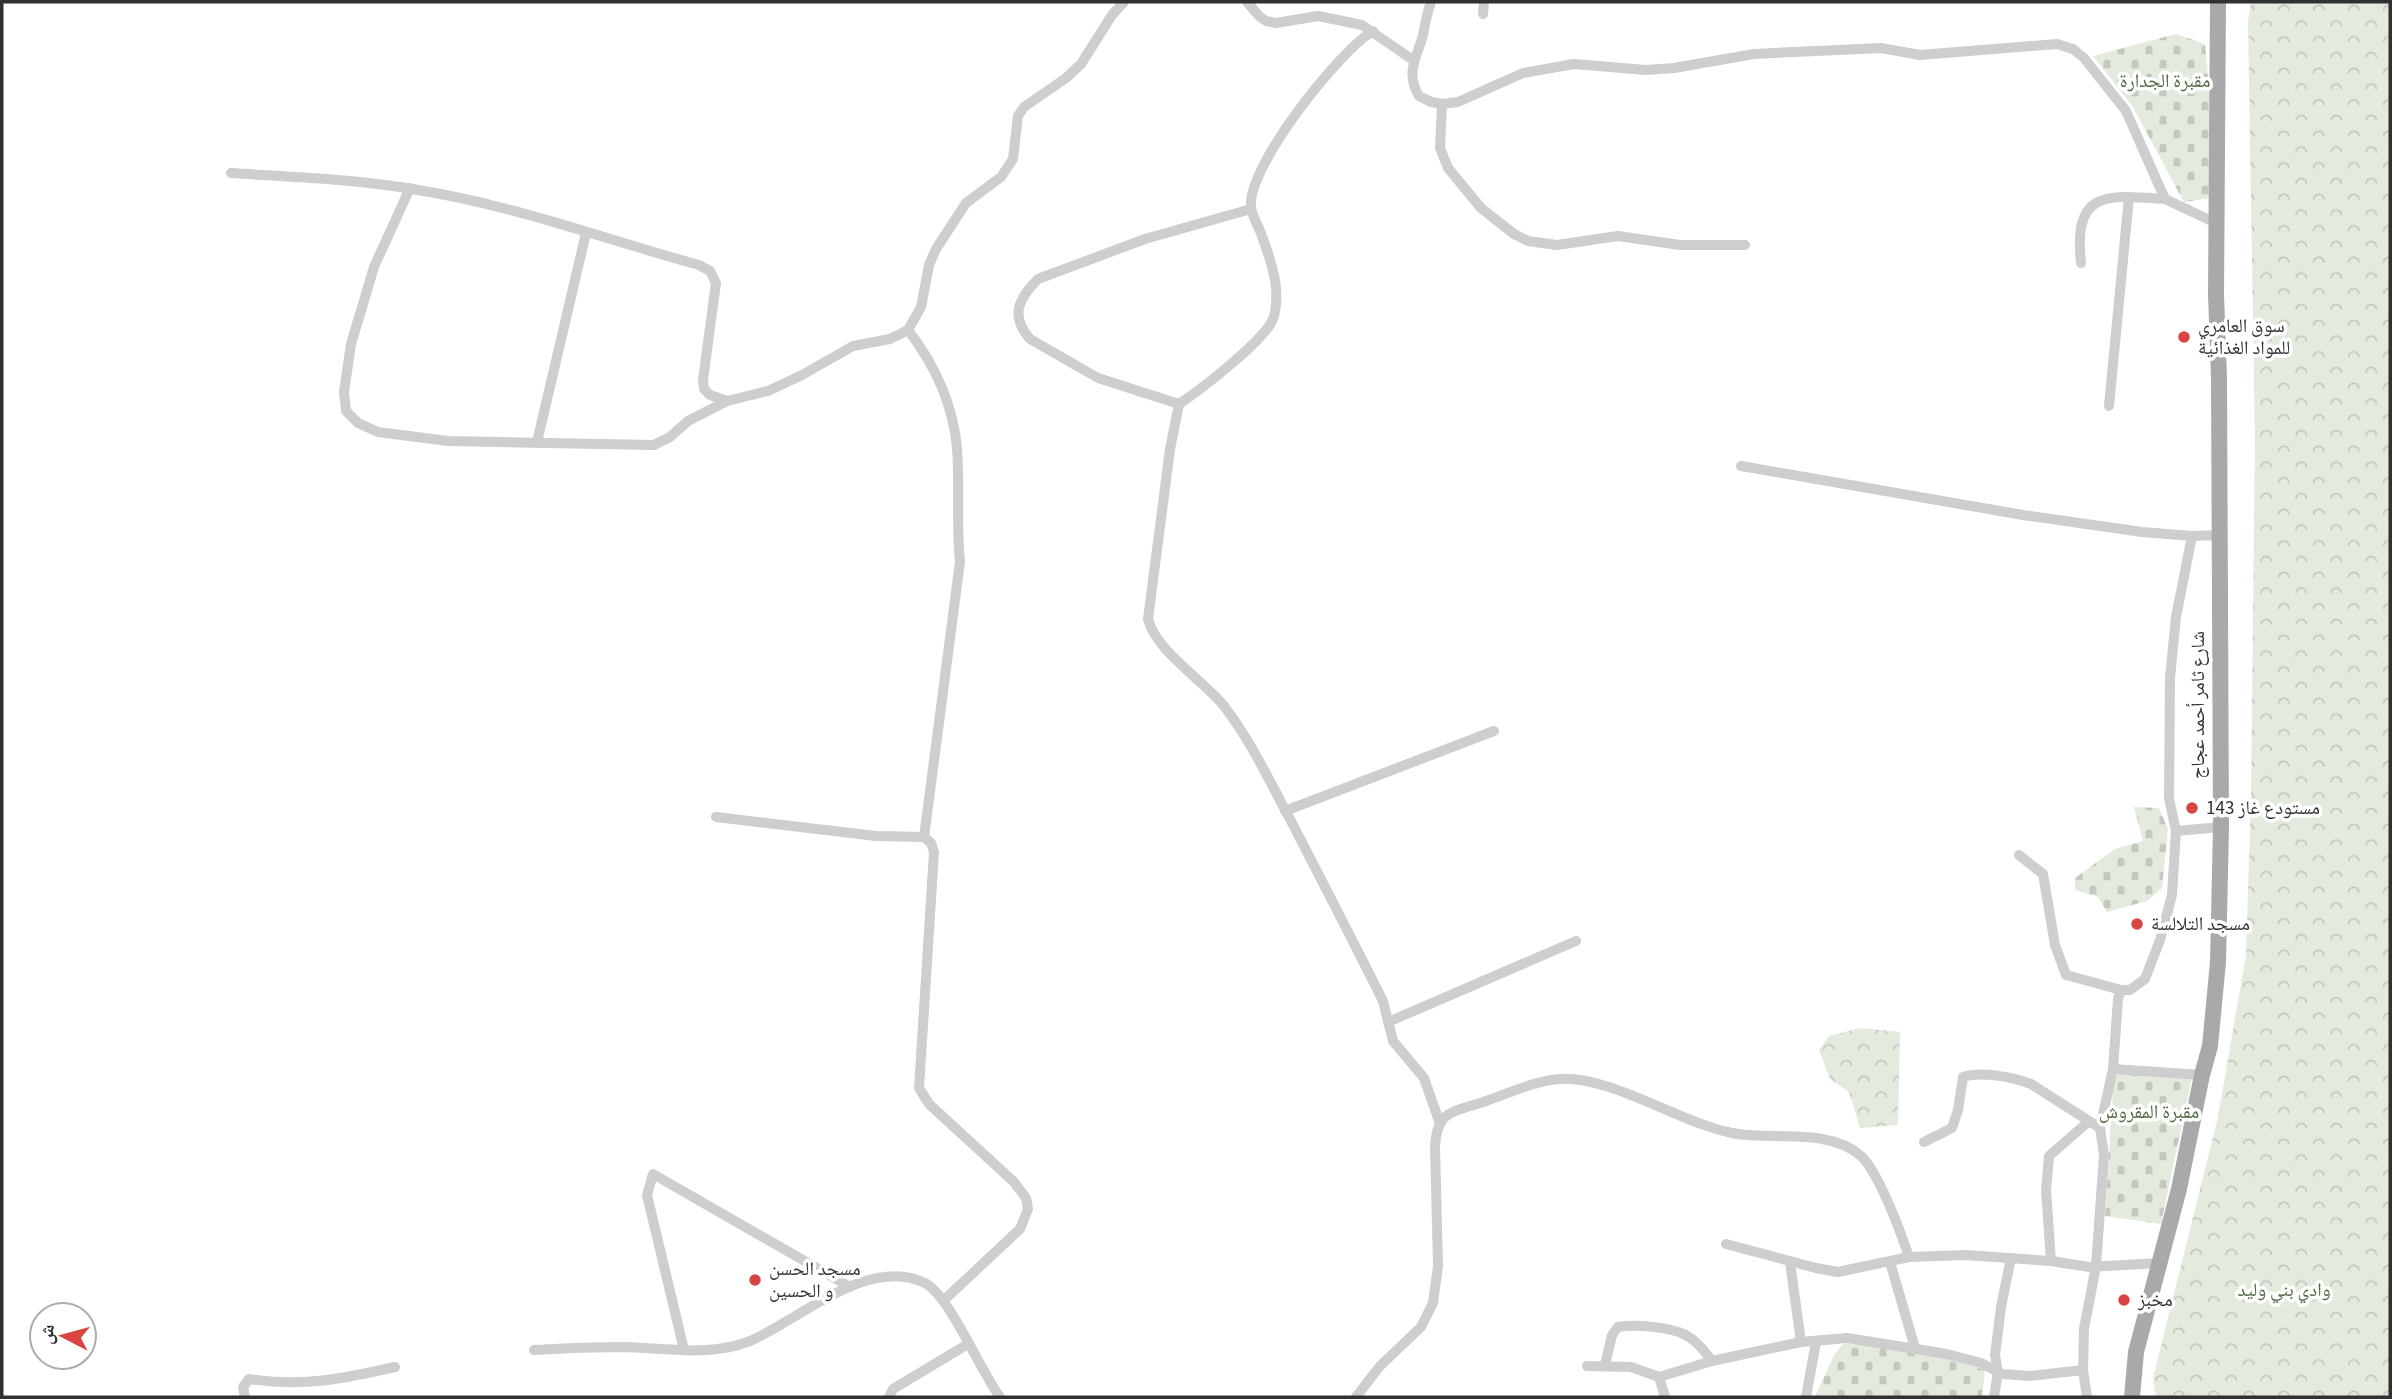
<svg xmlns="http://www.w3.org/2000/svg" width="2392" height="1399" font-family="'Source Sans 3','Noto Naskh Arabic',sans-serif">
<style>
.forest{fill:url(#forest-crowns)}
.cemetery{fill:url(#cemetery-stones)}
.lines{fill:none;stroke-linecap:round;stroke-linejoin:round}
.street{stroke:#cecece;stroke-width:10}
.primary{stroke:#a9a9a9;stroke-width:16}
.poi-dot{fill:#d94543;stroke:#fff;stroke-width:2.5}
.labels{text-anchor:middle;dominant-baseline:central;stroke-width:7;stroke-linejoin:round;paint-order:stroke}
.park-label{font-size:19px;fill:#516a41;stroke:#fff}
.poi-label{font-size:19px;fill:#313131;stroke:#fff;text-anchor:start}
.street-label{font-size:19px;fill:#313131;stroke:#fff}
</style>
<defs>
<pattern id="forest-crowns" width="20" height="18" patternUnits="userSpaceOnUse" patternTransform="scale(1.75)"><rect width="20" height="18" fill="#e3eade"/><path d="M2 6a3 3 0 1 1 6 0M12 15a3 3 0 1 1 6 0" fill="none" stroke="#c3c9bf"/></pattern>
<pattern id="cemetery-stones" width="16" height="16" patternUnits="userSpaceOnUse" patternTransform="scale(1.75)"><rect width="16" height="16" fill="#e3eade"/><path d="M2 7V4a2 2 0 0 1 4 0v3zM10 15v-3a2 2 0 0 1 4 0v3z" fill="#c3c9bf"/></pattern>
</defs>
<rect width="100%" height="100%" fill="#fff"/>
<g class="forest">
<path d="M 2251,2 L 2390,2 L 2390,1397 L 2156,1397 L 2153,1378 L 2218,1117 L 2246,955 L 2251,798 L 2255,439 L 2248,22 Z"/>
<path d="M 1860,1028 L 1900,1032 L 1898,1125 L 1860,1128 L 1849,1092 L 1830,1079 L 1819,1050 L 1829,1036 Z"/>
</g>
<g class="cemetery">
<path d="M 2176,34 L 2205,44 L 2213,125 L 2211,198 L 2184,202 L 2133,107 L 2093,56 Z"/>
<path d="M 2134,807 L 2159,808 L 2168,829 L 2162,888 L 2147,901 L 2107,912 L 2098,897 L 2075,890 L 2075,878 L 2115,849 L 2143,841 Z"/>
<path d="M 2134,1071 L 2192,1077 L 2161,1224 L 2105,1216 L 2114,1076 Z"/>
<path d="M 1869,1343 L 1949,1358 L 1985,1370 L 1982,1397 L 1815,1397 L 1834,1355 L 1843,1344 Z"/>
</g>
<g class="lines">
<g class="street">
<path d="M 1247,2 L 1259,16 L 1266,21 L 1276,23 L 1318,16 L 1362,25 L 1413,60"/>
<path d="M 1431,2 C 1427,13 1425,24 1423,35 C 1417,57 1405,73 1419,96 L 1431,102 L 1442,104 L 1458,102 L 1523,73 L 1574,64 L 1646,70 L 1674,68 L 1754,54 L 1881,48 L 1920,55 L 2057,44 L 2073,49 L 2084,58 L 2126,111 L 2165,199 L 2216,223"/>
<path d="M 1483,14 L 1484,2"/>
<path d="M 1373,31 C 1338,52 1248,166 1251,206 C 1251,214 1257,223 1260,231 C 1265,244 1270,258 1273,271 C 1277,285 1278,305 1273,319 C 1264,341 1200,390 1179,404 L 1170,449 L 1148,619 C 1155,650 1203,680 1224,706 C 1251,741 1270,782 1291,821 C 1322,881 1353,941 1383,1001 L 1393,1041 L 1424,1078 L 1439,1121"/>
<path d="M 1442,104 L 1440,148 L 1448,168 L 1481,208 L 1514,234 L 1528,241 L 1557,245 L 1618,236 L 1680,245 L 1745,245"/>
<path d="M 231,173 C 291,177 353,179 412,189 C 510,204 604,239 699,265 L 710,271 L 716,283 L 703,380 L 704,389 L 710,395 L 727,401"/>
<path d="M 410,188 L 374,267 L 351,344 L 344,392 L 346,411 L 358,423 L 378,432 L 448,441 L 654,445 L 670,437 L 688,421 L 727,401 L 768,391 L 802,375 L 853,346 L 890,339 L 908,330 L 921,307 L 929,265 L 936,249 L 966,203 L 1001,177 L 1013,159 L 1018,116 L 1024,107 L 1066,78 L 1081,64 L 1112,15 L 1124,2"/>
<path d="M 2081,263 C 2073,189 2107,195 2165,199"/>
<path d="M 908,330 C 935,365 953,404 957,448 C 960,486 956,524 960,562 L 924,837"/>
<path d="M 1179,404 L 1098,378 L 1030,339 C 1010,316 1018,299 1038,279 L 1145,239 L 1251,209"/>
<path d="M 2109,406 L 2129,197"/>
<path d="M 537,442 L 586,233"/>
<path d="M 1741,466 L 2023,515 L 2142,532 L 2192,536 L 2219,535"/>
<path d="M 1285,811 L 1494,731"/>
<path d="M 716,817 L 876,836 L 924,837 L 931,843 L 934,852 L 919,1088 L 929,1104 L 1014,1182 L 1026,1198 L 1028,1209 L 1020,1229 L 943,1301"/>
<path d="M 2176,831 L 2221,827"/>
<path d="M 2019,855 L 2043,874 L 2055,945 L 2066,975 L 2121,990"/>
<path d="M 1388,1022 L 1576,941"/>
<path d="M 2113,1069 L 2202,1075"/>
<path d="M 1924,1142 L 1952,1128 L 1958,1110 L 1963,1077 C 1982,1071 2012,1077 2031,1084 L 2100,1128"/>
<path d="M 1726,1244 L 1816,1268 L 1838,1272 L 1909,1257"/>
<path d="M 2051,1261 L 2046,1190 L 2049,1156 L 2088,1122"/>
<path d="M 1790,1262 L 1801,1342"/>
<path d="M 1890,1262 L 1915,1348"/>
<path d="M 534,1350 C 564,1348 593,1347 624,1347 C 664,1348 711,1357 750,1341 C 799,1320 869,1255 925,1283 C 950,1296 980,1371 1000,1397"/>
<path d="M 684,1350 L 647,1195 L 653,1174 L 850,1287"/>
<path d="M 1605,1365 L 1612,1335 L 1618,1327 C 1636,1324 1674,1327 1689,1337 C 1699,1343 1705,1352 1712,1361"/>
<path d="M 1587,1366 L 1631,1367 L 1659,1377"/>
<path d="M 245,1397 L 243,1387 L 249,1379 C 304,1387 342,1379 395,1367"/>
<path d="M 889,1397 L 893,1389 L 968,1344"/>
<path d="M 1356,1397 L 1380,1366 L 1421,1327 L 1433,1303 L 1438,1266 L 1435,1147 C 1437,1110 1451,1113 1483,1102 C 1507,1094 1534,1081 1559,1079 C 1612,1076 1678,1122 1732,1133 C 1770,1141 1829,1127 1861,1156 C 1879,1173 1901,1233 1909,1257 L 1965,1255 L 2051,1261 L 2089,1267 L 2159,1263"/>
<path d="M 1665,1397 L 1659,1377 L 1712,1361 L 1801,1342 L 1847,1338 L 1947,1354 L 1981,1363 L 2002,1374 L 2030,1376 L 2083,1370"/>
<path d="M 1806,1397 L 1816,1342"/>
<path d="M 1994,1397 L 1998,1372 L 1995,1355 L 2001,1307 L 2011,1258"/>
<path d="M 2087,1397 L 2083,1370 L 2084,1329 L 2096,1266 L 2104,1155 L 2100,1128 L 2113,1069 L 2118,999 L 2121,990 L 2130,990 L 2145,979 L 2160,940 L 2172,895 L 2176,831 L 2169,798 L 2170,678 L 2176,617 L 2192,536"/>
</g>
<path class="primary" d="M 2132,1397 L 2136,1352 L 2179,1189 L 2202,1075 L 2210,1046 L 2218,962 L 2221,827 L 2219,377 L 2216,295 L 2218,2"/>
</g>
<g class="poi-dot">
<circle cx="2184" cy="337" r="7"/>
<circle cx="2192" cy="808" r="7"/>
<circle cx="2137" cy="924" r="7"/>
<circle cx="755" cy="1280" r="7"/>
<circle cx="2124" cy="1300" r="7"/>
</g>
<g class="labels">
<g class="park-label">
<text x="2165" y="81">مقبرة الجدارة</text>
<text x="2149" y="1112">مقبرة المقروش</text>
<text x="2284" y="1290">وادي بني وليد</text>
</g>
<g class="poi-label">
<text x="2198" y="326">سوق العامري<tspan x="2198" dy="22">للمواد الغذائية</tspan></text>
<text x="2206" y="808">مستودع غاز 143</text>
<text x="2151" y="924">مسجد التلالسة</text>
<text x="769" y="1269">مسجد الحسن<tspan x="769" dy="22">و الحسين</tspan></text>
<text x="2138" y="1300">مخبز</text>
</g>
<g class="street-label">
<text transform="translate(2198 705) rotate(-90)">شارع ثامر أحمد عجاج</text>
</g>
</g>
<rect width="2392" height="1399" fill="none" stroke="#313131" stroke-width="7"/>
<g transform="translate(63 1336) rotate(276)"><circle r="33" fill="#ffffff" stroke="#adadad" stroke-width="2"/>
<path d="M0-5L12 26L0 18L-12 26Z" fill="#d94543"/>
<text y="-10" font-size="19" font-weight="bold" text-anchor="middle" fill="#313131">ش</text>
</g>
</svg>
